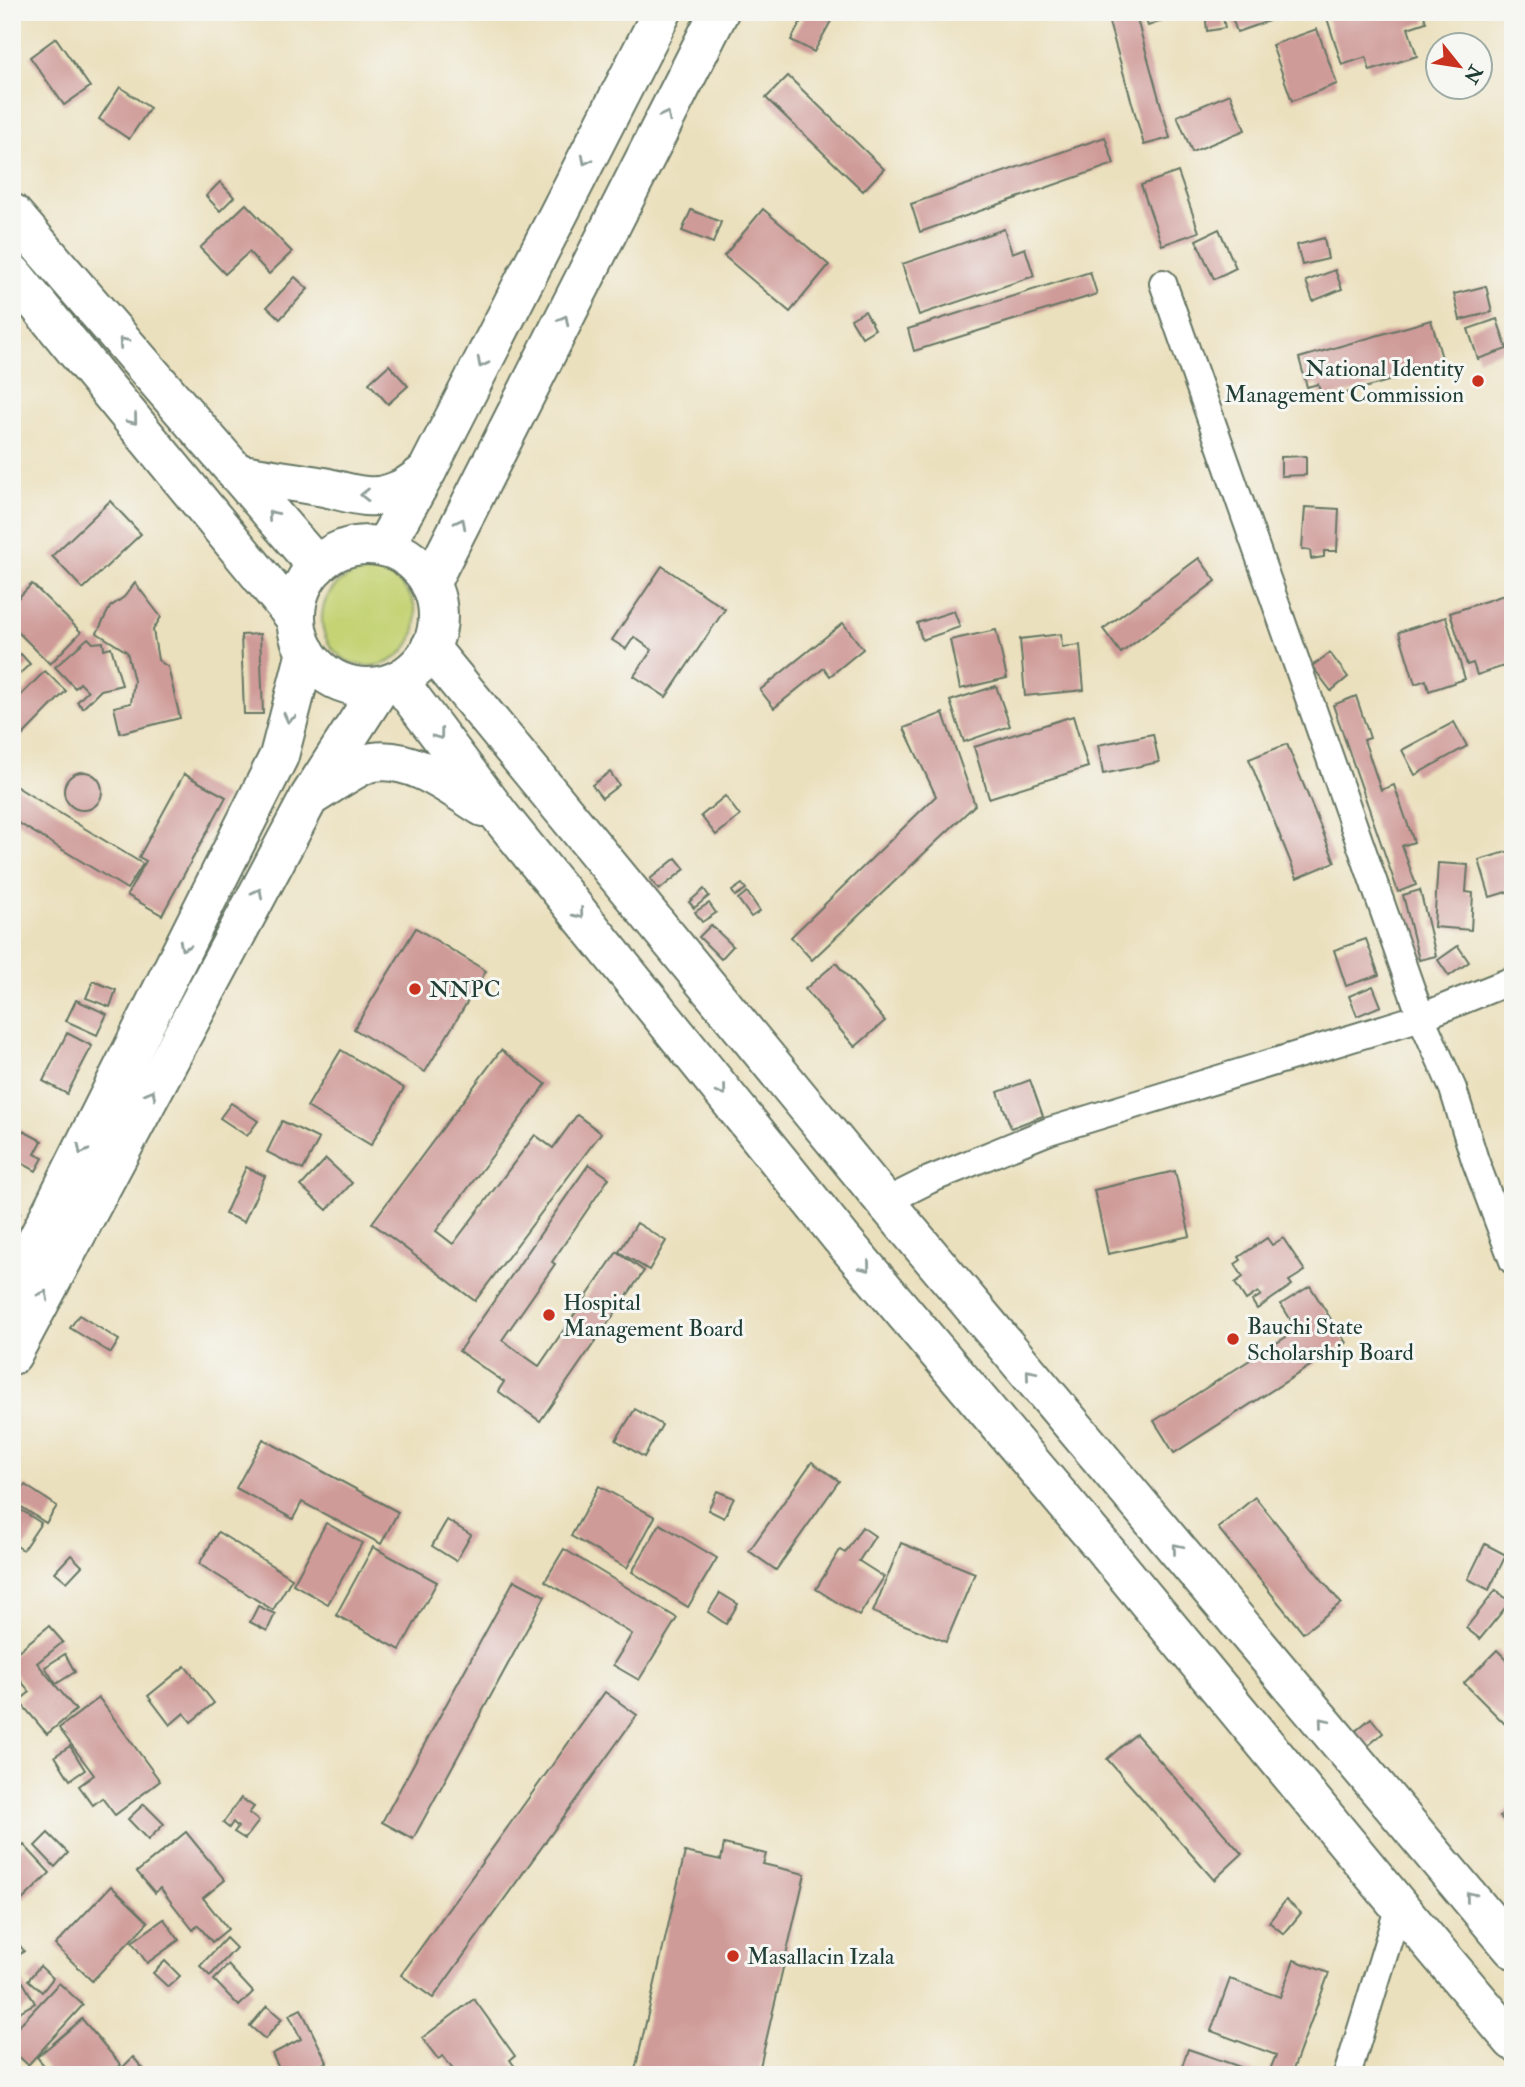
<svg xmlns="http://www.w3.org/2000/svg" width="1525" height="2087" font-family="'IM FELL Double Pica',serif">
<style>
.green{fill:#c5d375;stroke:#728854;stroke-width:2}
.building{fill:#cf9b99}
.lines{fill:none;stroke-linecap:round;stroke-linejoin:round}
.street-casing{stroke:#667664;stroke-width:30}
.secondary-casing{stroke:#667664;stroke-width:42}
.street{stroke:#fff;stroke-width:26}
.secondary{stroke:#fff;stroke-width:38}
.oneway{stroke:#8f9e9a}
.poi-dot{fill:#c8321e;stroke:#f6f6f2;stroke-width:2.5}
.labels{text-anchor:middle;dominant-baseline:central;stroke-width:6;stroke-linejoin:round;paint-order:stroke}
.poi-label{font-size:23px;fill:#1f3d34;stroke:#f6f6f2;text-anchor:start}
</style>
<rect width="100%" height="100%" fill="#f6f6f2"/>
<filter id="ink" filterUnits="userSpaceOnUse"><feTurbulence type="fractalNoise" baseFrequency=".0143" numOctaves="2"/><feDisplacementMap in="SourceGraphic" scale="14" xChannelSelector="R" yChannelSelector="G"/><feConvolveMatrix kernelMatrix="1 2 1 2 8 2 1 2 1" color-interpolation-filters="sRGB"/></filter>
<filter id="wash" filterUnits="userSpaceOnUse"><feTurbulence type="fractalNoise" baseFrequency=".00686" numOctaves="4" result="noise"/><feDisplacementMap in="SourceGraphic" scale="28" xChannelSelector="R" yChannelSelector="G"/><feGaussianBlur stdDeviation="1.57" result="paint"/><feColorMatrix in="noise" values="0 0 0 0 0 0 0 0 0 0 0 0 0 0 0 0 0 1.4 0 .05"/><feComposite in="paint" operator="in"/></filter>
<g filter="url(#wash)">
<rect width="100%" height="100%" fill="#ebe0bd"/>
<circle class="green" cx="369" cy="619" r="47"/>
<g id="blocks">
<g class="building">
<path d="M 806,12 L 836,12 L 814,52 L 791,40 Z"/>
<path d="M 1106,12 L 1135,12 L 1170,138 L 1144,145 Z"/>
<path d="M 1143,12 L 1185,12 L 1185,13 L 1148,26 Z"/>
<path d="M 1205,12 L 1222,12 L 1225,28 L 1207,31 Z"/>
<path d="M 1230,12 L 1266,12 L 1269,21 L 1237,32 Z"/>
<path d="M 1325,12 L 1423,12 L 1426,22 L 1408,28 L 1417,56 L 1370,71 L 1366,57 L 1342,65 Z"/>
<path d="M 1317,29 L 1337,84 L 1292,101 L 1272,45 Z"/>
<path d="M 56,38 L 90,87 L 64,105 L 30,57 Z"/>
<path d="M 788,76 L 884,169 L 863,191 L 766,98 Z"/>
<path d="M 120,87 L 150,108 L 129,139 L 99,119 Z"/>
<path d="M 1230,94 L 1245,130 L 1192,152 L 1177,116 Z"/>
<path d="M 1105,137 L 1114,164 L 920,232 L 911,204 Z"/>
<path d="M 1178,172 L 1199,232 L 1162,245 L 1141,185 Z"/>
<path d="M 220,182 L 234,197 L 220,211 L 206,196 Z"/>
<path d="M 246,204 L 292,252 L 269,274 L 249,252 L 225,274 L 200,248 Z"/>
<path d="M 763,209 L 829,265 L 790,312 L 724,256 Z"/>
<path d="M 691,210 L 721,222 L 713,243 L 682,231 Z"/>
<path d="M 1004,229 L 1012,253 L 1025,248 L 1034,276 L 919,315 L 902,264 Z"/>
<path d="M 1219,229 L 1236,268 L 1214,279 L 1196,240 Z"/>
<path d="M 1324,238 L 1328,259 L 1302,265 L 1297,245 Z"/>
<path d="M 1335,270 L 1342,289 L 1313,301 L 1306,281 Z"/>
<path d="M 1090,272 L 1097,294 L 914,351 L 908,329 Z"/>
<path d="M 295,277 L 308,289 L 280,319 L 267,307 Z"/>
<path d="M 1486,286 L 1492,312 L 1460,320 L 1454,294 Z"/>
<path d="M 865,311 L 875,329 L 862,337 L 851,319 Z"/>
<path d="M 1497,319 L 1507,349 L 1478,359 L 1468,329 Z"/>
<path d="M 1431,320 L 1444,365 L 1322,400 L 1318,384 L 1307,387 L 1299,358 Z"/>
<path d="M 389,365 L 408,386 L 388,404 L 369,383 Z"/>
<path d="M 1306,456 L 1306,475 L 1281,476 L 1281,457 Z"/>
<path d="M 110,501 L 141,534 L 83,589 L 52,556 Z"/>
<path d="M 1305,507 L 1339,509 L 1337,551 L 1324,551 L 1324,557 L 1311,559 L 1310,550 L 1302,549 Z"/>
<path d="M 1199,558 L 1216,581 L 1121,653 L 1103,629 Z"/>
<path d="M 662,566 L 725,609 L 666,697 L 634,676 L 652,650 L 634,637 L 626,649 L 612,640 Z"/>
<path d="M 135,583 L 161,617 L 153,630 L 158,660 L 168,667 L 180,718 L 120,733 L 114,707 L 131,703 L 134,681 L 127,652 L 97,633 L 110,607 L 124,597 Z"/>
<path d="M 32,584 L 81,632 L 50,664 L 12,626 L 12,604 Z"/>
<path d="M 1504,595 L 1513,623 L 1513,663 L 1477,675 L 1473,663 L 1467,665 L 1450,613 Z"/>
<path d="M 954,611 L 960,627 L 922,640 L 917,623 Z"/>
<path d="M 1446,617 L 1465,679 L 1429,691 L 1426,680 L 1415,684 L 1399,632 Z"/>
<path d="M 843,623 L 863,649 L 830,676 L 824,668 L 774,708 L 760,690 Z"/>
<path d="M 996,630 L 1007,678 L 960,689 L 950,640 Z"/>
<path d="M 260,634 L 263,714 L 244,714 L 241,635 Z"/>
<path d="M 1061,634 L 1062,647 L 1080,645 L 1084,690 L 1025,696 L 1020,639 Z"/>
<path d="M 88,638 L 93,643 L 103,642 L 104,649 L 111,647 L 122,685 L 101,690 L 83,708 L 77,702 L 88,691 L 80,683 L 75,688 L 55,667 Z"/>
<path d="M 1330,653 L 1348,677 L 1331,691 L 1312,666 Z"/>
<path d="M 21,654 L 30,664 L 12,681 L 12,662 Z"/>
<path d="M 45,671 L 66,691 L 12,746 L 12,704 Z"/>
<path d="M 996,686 L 1010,726 L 964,742 L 950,701 Z"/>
<path d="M 1356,696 L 1370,738 L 1364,740 L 1381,790 L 1394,785 L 1414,842 L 1402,846 L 1416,885 L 1398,892 L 1333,705 Z"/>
<path d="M 943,713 L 975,805 L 812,960 L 791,937 L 936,796 L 904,728 Z"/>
<path d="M 1073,716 L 1088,767 L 989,798 L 974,747 Z"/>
<path d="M 1454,722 L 1467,746 L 1415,775 L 1402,750 Z"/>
<path d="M 1153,734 L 1159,762 L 1103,774 L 1098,745 Z"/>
<path d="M 1287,744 L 1335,862 L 1297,878 L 1249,759 Z"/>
<path d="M 610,772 L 619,785 L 602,798 L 592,785 Z"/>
<circle cx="83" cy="791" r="19"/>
<path d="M 184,774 L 226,797 L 162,915 L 127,895 L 146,861 L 139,857 Z"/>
<path d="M 12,784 L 143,864 L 127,889 L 12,819 Z"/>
<path d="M 725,796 L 740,816 L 716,835 L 701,816 Z"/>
<path d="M 1513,850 L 1513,890 L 1490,897 L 1479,860 Z"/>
<path d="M 676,858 L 685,869 L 659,890 L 650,879 Z"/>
<path d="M 1438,863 L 1468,865 L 1466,892 L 1473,893 L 1471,930 L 1434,927 Z"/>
<path d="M 742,884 L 746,889 L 735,896 L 732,891 Z"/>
<path d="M 704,889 L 709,896 L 694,908 L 689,902 Z"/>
<path d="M 1420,890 L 1436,956 L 1419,960 L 1403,895 Z"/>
<path d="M 747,892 L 760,911 L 751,917 L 738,899 Z"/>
<path d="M 709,903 L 716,913 L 702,922 L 695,912 Z"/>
<path d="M 711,925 L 733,946 L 721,959 L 699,937 Z"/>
<path d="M 416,928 L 486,971 L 425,1072 L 354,1029 Z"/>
<path d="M 1366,939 L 1379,975 L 1346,986 L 1334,950 Z"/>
<path d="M 1458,946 L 1469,962 L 1449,976 L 1438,960 Z"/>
<path d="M 836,963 L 885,1021 L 855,1047 L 805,989 Z"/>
<path d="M 93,981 L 116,990 L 110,1007 L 86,998 Z"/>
<path d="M 1373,986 L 1381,1006 L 1357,1016 L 1349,996 Z"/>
<path d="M 76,1000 L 107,1014 L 97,1035 L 66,1021 Z"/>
<path d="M 67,1033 L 92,1046 L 67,1094 L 43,1081 Z"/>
<path d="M 341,1050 L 404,1088 L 371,1145 L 307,1107 Z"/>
<path d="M 501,1050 L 546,1084 L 436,1231 L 453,1244 L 535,1135 L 553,1148 L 577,1115 L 601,1133 L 475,1301 L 372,1223 Z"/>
<path d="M 1030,1080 L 1043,1116 L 1011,1128 L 998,1092 Z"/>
<path d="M 231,1103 L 258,1121 L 247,1136 L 220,1118 Z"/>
<path d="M 282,1121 L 319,1139 L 303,1170 L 267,1152 Z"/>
<path d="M 12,1125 L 42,1141 L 35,1154 L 43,1158 L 36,1171 L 12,1158 Z"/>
<path d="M 326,1159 L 352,1183 L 327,1210 L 301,1186 Z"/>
<path d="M 589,1164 L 609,1178 L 552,1262 L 555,1264 L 502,1340 L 539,1366 L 617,1252 L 644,1271 L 540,1421 L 498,1391 L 504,1382 L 459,1351 Z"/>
<path d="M 246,1167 L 265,1176 L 244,1222 L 225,1214 Z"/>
<path d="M 1175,1171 L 1190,1236 L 1108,1254 L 1094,1190 Z"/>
<path d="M 12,1210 L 20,1214 L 12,1230 Z"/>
<path d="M 637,1223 L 666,1241 L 649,1270 L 619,1252 Z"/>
<path d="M 1267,1238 L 1272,1245 L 1283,1238 L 1305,1271 L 1289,1281 L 1292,1285 L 1257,1309 L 1252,1301 L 1261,1295 L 1258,1292 L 1246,1300 L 1235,1283 L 1243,1277 L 1235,1264 L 1241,1260 L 1239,1257 Z"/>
<path d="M 1310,1286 L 1346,1343 L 1174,1453 L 1154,1421 L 1297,1330 L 1281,1304 Z"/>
<path d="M 79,1315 L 119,1340 L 111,1353 L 70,1328 Z"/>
<path d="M 635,1409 L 662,1425 L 644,1457 L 616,1440 Z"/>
<path d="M 263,1439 L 398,1512 L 381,1544 L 302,1502 L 293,1519 L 236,1488 Z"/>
<path d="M 812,1462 L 839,1481 L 776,1570 L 749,1551 Z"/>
<path d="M 25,1485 L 57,1506 L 46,1523 L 14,1502 Z"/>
<path d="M 599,1486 L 655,1517 L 627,1568 L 571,1536 Z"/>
<path d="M 717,1491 L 734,1498 L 724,1518 L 708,1510 Z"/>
<path d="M 1255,1497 L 1341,1603 L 1303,1633 L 1218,1528 Z"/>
<path d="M 12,1504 L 41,1523 L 23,1550 L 12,1543 Z"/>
<path d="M 447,1520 L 471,1535 L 456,1561 L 432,1546 Z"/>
<path d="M 326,1523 L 362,1543 L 328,1604 L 293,1584 Z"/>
<path d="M 660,1524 L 717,1558 L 688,1607 L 632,1572 Z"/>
<path d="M 862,1527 L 875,1536 L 859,1561 L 884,1577 L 859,1616 L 816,1589 L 840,1550 L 845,1553 Z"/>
<path d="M 218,1532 L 292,1578 L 273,1610 L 199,1564 Z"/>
<path d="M 901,1543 L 975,1573 L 946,1642 L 873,1612 Z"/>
<path d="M 1485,1544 L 1506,1555 L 1489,1590 L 1468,1579 Z"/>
<path d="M 373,1547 L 437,1582 L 400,1650 L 336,1615 Z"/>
<path d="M 564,1549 L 677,1618 L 639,1680 L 613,1665 L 632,1634 L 545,1581 Z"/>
<path d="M 71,1555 L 82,1566 L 67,1582 L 55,1572 Z"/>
<path d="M 514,1580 L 545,1596 L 413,1839 L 382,1822 Z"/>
<path d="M 1496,1590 L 1510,1602 L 1480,1639 L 1466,1628 Z"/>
<path d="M 720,1593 L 738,1604 L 726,1624 L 708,1612 Z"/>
<path d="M 258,1606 L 275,1614 L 267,1631 L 250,1622 Z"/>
<path d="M 49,1626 L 63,1642 L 37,1663 L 76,1710 L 47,1734 L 19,1701 L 30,1692 L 12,1670 L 12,1656 Z"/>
<path d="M 1497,1650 L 1513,1666 L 1513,1732 L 1464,1683 Z"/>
<path d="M 65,1654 L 75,1672 L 56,1684 L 45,1667 Z"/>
<path d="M 185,1666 L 214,1703 L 191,1722 L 184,1713 L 170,1725 L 148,1696 Z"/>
<path d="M 605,1692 L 637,1715 L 433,1998 L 401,1975 Z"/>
<path d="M 99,1698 L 160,1781 L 115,1815 L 102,1798 L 93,1805 L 79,1786 L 94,1775 L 59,1728 Z"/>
<path d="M 1371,1718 L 1383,1733 L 1364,1749 L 1352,1734 Z"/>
<path d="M 1136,1734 L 1242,1854 L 1214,1880 L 1107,1759 Z"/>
<path d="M 70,1746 L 85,1770 L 70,1780 L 55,1756 Z"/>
<path d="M 241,1798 L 254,1807 L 249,1813 L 259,1821 L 245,1839 L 234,1832 L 238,1827 L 233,1822 L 229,1828 L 223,1823 Z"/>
<path d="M 1513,1803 L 1513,1828 L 1500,1817 Z"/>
<path d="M 144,1804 L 164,1824 L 148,1840 L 128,1819 Z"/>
<path d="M 186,1832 L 225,1880 L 203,1898 L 228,1929 L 212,1942 L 198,1925 L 193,1930 L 160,1888 L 155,1893 L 137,1872 Z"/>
<path d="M 48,1833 L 68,1853 L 55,1867 L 35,1846 Z"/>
<path d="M 724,1844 L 766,1854 L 763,1864 L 805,1874 L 758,2075 L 634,2075 L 685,1852 L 721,1860 Z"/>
<path d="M 24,1845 L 50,1873 L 15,1907 L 12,1904 L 12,1857 Z"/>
<path d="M 111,1886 L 148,1922 L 92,1981 L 55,1945 Z"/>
<path d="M 1286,1900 L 1301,1913 L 1284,1934 L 1269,1922 Z"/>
<path d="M 164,1919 L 179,1940 L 147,1963 L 132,1942 Z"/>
<path d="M 12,1935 L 24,1951 L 12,1961 Z"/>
<path d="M 226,1938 L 236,1948 L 210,1976 L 200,1966 Z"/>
<path d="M 1294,1960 L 1329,1973 L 1291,2075 L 1284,2075 L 1270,2070 L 1276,2055 L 1211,2031 L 1230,1979 L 1280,1997 Z"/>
<path d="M 165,1961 L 180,1976 L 168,1987 L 153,1973 Z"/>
<path d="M 228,1965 L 253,1992 L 239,2006 L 214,1980 Z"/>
<path d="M 40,1966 L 53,1978 L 42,1992 L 28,1980 Z"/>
<path d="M 23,1982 L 35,2003 L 12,2016 L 12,1988 Z"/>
<path d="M 59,1983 L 83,2005 L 28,2065 L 12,2050 L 12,2033 Z"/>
<path d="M 474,1999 L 515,2056 L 510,2060 L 521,2075 L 457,2075 L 443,2056 L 438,2059 L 422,2038 Z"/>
<path d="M 267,2006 L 282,2019 L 265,2039 L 250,2026 Z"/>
<path d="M 301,2009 L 327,2062 L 300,2075 L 282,2075 L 272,2054 L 301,2039 L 289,2015 Z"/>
<path d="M 82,2019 L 121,2065 L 109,2075 L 52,2075 L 37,2057 Z"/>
<path d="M 1188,2049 L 1261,2074 L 1261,2075 L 1179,2075 Z"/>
<path d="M 133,2057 L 147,2073 L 145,2075 L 115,2075 Z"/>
</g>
</g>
</g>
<g filter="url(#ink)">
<use href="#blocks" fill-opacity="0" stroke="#667664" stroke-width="2"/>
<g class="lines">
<defs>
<g id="street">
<path d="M 1163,283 L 1421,1017 L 1453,1089 L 1475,1160 L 1513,1261"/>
<path d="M 885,1202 L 929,1180 L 1049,1131 L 1421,1017 L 1513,980"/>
<path d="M 1347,2075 L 1399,1906"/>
</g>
<g id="secondary">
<path d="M 12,213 L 317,566"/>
<path d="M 12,273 L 296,619"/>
<path d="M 236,473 C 266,478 295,482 324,487 C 347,492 371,502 394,492 C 407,488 417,479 427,471"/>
<circle cx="367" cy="616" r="71"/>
<path d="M 384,547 L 427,471 L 662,12"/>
<path d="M 430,584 L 719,12"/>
<path d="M 430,648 L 885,1202 L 1513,1949"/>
<path d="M 398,680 L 501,817 L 841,1238 L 1101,1545 L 1399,1906 L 1513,2041"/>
<path d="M 315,794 C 328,786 360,764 373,762 C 413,756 451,787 483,807"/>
<path d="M 12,1290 L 279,756 L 306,652"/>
<path d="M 12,1355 L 310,796 L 381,686"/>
</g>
</defs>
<use href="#street" class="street-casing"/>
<use href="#secondary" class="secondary-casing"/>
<use href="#street" class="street"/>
<use href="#secondary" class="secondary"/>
</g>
<defs><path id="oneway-chevron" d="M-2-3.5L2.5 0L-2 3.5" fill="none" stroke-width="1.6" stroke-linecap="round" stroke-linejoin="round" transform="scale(1.75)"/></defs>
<g class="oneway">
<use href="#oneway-chevron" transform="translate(666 116) rotate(-63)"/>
<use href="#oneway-chevron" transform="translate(586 160) rotate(117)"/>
<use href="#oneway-chevron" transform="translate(564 320) rotate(-63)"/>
<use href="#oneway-chevron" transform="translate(123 342) rotate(-131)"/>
<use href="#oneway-chevron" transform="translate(482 363) rotate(117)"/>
<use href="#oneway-chevron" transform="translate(133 420) rotate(51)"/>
<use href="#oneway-chevron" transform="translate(365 495) rotate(-180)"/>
<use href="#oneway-chevron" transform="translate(272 515) rotate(-131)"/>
<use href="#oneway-chevron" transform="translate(461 523) rotate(-63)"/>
<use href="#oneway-chevron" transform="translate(289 718) rotate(104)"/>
<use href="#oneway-chevron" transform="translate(439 735) rotate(53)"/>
<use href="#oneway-chevron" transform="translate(258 893) rotate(-62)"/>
<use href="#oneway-chevron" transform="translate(579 914) rotate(51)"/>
<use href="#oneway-chevron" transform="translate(184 946) rotate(117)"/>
<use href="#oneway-chevron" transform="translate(722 1091) rotate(51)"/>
<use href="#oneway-chevron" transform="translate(151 1094) rotate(-62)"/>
<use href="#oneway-chevron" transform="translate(82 1150) rotate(117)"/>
<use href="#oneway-chevron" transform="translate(866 1267) rotate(50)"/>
<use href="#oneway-chevron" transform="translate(44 1295) rotate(-62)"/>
<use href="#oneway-chevron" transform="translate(1030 1374) rotate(-130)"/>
<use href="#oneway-chevron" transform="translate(1177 1548) rotate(-130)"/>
<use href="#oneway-chevron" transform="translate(1323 1722) rotate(-130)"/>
<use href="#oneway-chevron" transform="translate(1470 1896) rotate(-129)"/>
</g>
</g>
<g class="poi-dot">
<circle cx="1478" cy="381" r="7"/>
<circle cx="415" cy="989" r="7"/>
<circle cx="549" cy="1315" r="7"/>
<circle cx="1233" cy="1339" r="7"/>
<circle cx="733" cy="1956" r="7"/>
</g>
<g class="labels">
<g class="poi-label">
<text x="1464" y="368" text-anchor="end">National Identity<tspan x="1464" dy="26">Management Commission</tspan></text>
<text x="429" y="989">NNPC</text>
<text x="563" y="1302">Hospital<tspan x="563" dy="26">Management Board</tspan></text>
<text x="1247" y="1326">Bauchi State<tspan x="1247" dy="26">Scholarship Board</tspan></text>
<text x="747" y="1956">Masallacin Izala</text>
</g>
</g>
<rect width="1525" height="2087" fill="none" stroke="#f6f6f2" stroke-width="42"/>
<g transform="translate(1459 66) rotate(120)"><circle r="33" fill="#f6f6f2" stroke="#a0aca6" stroke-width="2"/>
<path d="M0-5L12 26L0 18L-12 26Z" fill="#c8321e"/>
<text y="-10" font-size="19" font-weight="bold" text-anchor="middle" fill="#1f3d34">N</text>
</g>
</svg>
